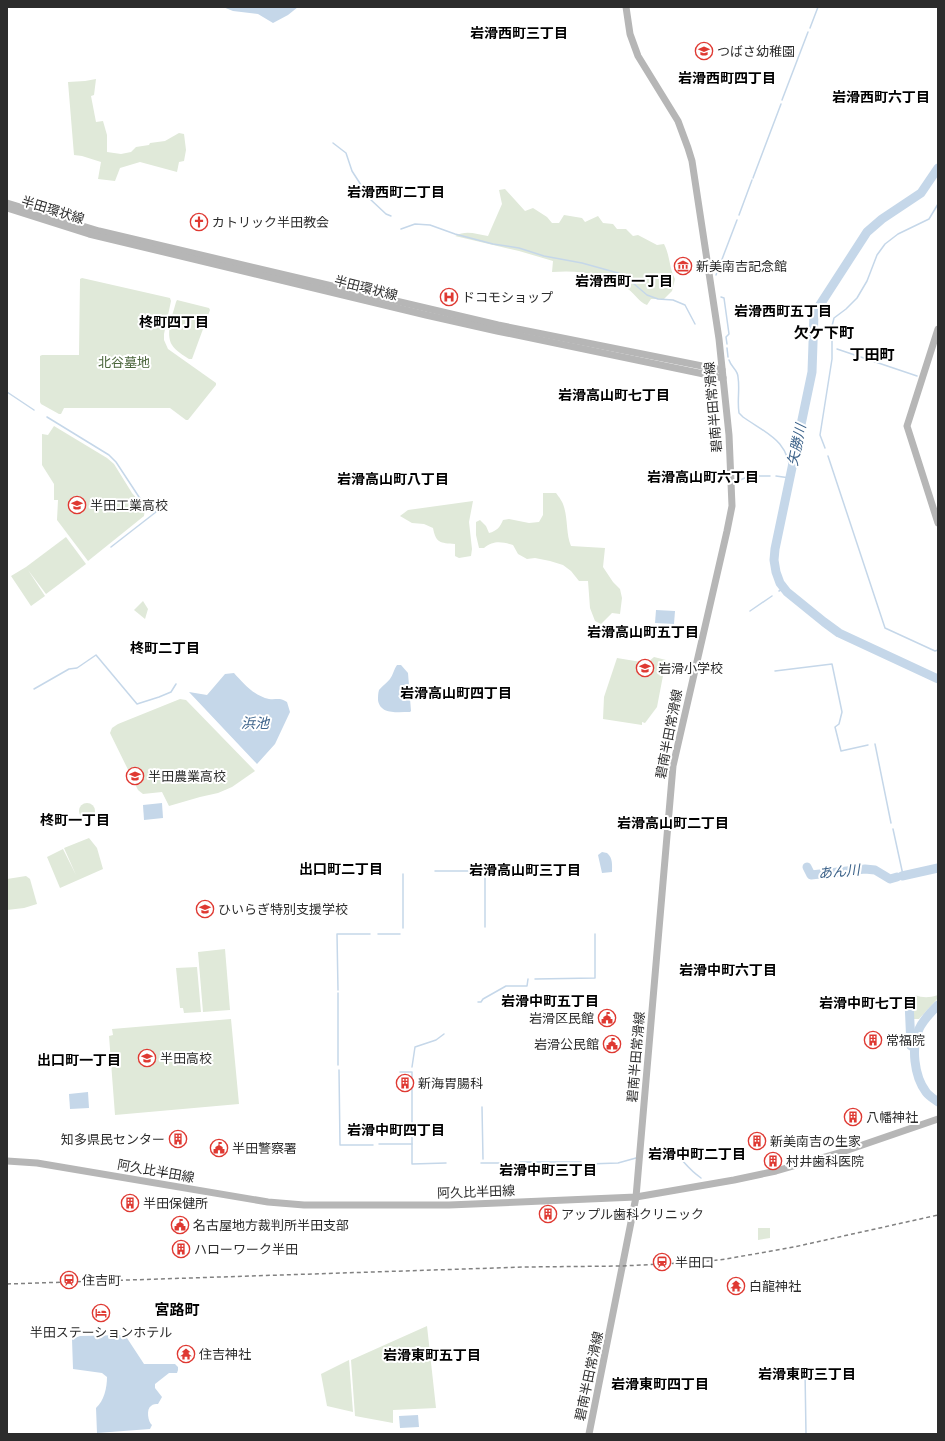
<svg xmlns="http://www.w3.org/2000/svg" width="945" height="1441" font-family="'Fira Sans Condensed','Noto Sans JP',sans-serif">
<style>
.green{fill:#e0e9d9}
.water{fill:#c5d7e9}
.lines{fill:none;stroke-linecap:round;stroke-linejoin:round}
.stream{stroke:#c5d7e9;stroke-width:1.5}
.river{stroke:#c5d7e9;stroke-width:9}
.secondary{stroke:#b6b6b6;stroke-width:7}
.rail{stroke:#818181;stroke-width:1.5;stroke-dasharray:4 3;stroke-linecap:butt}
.labels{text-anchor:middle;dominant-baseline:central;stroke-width:4;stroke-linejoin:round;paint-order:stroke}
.poi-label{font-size:13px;fill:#2c2c2c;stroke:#fff;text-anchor:start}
.street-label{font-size:13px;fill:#2c2c2c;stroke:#fff}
.park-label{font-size:13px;fill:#4a653b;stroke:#fff}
.neighbourhood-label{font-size:14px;font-weight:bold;fill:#000;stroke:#fff}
.water-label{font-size:14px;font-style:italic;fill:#3d638a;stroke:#fff}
.quarter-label{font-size:15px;font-weight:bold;fill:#000;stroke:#fff}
</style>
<rect width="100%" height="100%" fill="#fff"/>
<g class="green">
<path d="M 96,79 L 94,95 L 91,96 L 96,122 L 103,121 L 107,135 L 107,152 L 121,154 L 131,152 L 136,147 L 149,145 L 150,143 L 165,141 L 179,133 L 184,134 L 186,150 L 184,161 L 179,162 L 177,172 L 140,162 L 120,168 L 115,181 L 98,179 L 101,162 L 82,156 L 74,155 L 68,82 L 85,81 Z"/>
<path d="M 505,189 L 525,211 L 533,208 L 547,217 L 552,223 L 559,223 L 564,215 L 582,218 L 585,222 L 598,216 L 603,223 L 613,224 L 617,229 L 626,229 L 633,236 L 638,235 L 657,245 L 664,244 C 670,255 669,268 675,279 L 672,291 L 664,299 L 651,299 L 647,305 C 639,302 635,294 628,289 C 605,273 579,270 552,272 L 553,261 L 519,251 L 455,236 C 466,230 476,234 488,236 L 502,204 L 499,190 Z"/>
<path d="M 82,278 L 170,298 L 171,301 L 164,334 L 164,340 L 168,349 L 216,383 L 216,385 L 188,420 L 186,420 L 170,408 L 64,408 L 61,414 L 59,414 L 41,404 L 40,402 L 40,356 L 42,355 L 79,355 L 80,279 Z"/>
<path d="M 177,300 L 209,308 L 210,310 L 192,359 L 189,359 C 183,355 176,351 172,345 C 165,333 173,314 176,302 Z"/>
<path d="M 54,426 L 107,458 L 114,464 L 132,493 L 145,508 L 144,516 L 88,561 L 57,520 L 58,500 L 54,500 L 54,484 L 42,465 L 42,434 L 48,435 Z"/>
<path d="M 543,493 L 556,493 C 559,497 563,502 564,507 C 568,520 566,534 571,546 L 605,548 L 603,567 L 613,582 L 620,589 L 622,598 L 620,614 L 612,613 L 601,624 L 595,621 L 590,608 L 588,581 L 579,581 L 571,571 L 563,565 L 550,561 L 535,558 L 527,559 L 518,554 L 513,545 C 502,542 494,540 484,548 L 479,548 L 476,535 L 476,522 L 480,520 L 486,526 L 489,533 C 497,531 500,527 503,520 L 509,519 L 529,523 L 539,522 L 543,515 Z"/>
<path d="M 473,501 L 469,522 L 472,549 L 471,556 L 459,558 L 455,556 L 455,544 C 440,543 436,543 433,528 L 424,524 L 412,523 L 400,516 L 408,510 Z"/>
<path d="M 66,537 L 86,564 L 46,594 L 28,570 L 45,596 L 31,606 L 11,576 L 26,567 Z"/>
<path d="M 143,601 L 148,609 L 145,619 L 134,610 Z"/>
<path d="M 654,657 L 666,660 L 657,707 L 645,723 L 642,722 L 642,725 L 603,719 L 604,697 L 617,658 L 647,663 Z"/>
<path d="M 180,699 L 186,700 L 255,771 L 232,787 L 218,793 L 200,797 L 169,806 L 162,792 L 143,794 L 138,790 L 110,733 L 112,728 L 118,724 Z"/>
<circle cx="87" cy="811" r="8"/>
<path d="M 89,838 L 97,848 L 103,869 L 60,888 L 47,857 L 63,849 L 76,875 L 64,848 Z"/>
<path d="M 26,876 L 30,879 L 37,904 L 24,908 L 7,910 L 7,879 Z"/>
<path d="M 225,949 L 230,1010 L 203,1012 L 198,952 Z"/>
<path d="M 197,967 L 201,1012 L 184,1013 L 183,1008 L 180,1008 L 176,968 Z"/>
<path d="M 915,995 C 923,998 929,998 938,995 L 938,998 L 919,1019 L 913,1019 L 913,996 Z"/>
<path d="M 231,1019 L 239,1104 L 115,1115 L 109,1036 L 113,1035 L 112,1029 Z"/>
<path d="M 758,1228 L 770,1228 L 770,1238 L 758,1240 Z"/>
<path d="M 427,1326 L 436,1408 L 393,1410 L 393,1423 L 355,1416 L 351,1360 Z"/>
<path d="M 349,1360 L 353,1412 L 327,1406 L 321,1374 Z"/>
</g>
<g class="water">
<path d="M 223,7 L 298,7 L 288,15 L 273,23 L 258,14 L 233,11 Z"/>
<path d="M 656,610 L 675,611 L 674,624 L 655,623 Z"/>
<path d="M 397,665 L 401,665 L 408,673 L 411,711 L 410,712 C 398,712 380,715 378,700 C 378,697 378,693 379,690 C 382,686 387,683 390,679 C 393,675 394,669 397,665 Z"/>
<path d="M 234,673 C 243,683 254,696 269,699 C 277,700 279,697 287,702 L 290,712 L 275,744 L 257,764 L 189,692 L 207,695 L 225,674 Z"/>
<path d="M 162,803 L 163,818 L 144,820 L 143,805 Z"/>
<path d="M 602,852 L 607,853 C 613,858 612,865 612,872 L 602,873 L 598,855 Z"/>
<path d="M 88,1092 L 89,1108 L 70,1109 L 69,1094 Z"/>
<path d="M 125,1335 L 144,1364 L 175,1364 L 178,1367 L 178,1370 L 177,1373 L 169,1373 L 155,1384 L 155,1388 L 162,1397 L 158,1404 C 156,1404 153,1404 151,1406 C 146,1409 148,1422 152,1425 L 150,1429 L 97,1433 L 96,1408 C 104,1401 107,1388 107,1377 L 102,1373 L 73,1369 L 72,1339 L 80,1336 Z"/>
<path d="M 418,1415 L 419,1427 L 400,1428 L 399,1416 Z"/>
</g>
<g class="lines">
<g class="stream">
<path d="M 810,28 L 818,7"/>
<path d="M 782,100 L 808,32"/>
<path d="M 333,143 L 346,153 L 352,171 L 370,199 L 386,214 L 391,216"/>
<path d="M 753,178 L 781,104"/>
<path d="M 739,215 L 752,180"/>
<path d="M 401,229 L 415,224 L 430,225 L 455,234 L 493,244 L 519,248 L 544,256 L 582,263 L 618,273 L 626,277 L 647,295 L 658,299 L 673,300 L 685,305 L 695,324"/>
<path d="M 716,275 L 737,220"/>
<path d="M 721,297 L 724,298 L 729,334 L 726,337 L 727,344"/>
<path d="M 727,348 L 728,357"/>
<path d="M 837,349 L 917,376"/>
<path d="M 729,360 C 731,367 738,370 738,377 C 740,389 737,401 739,413 L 743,417 C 769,435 788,440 791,475"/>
<path d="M 7,392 L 34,410"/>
<path d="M 47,417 L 109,455 L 116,462 L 139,497 L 156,512 L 111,547"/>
<path d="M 825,448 L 820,435 L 832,359 L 832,326 L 834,318 L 846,309 L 857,298 L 867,281 L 877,255 L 885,244 L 898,234 L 929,219 L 938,204"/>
<path d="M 828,456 L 885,628 L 935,651 L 938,650"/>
<path d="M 776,476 L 790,478"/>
<path d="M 735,482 L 750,476 L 770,476"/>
<path d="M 779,591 L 784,588"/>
<path d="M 750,611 L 772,596"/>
<path d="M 775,671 L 832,664 L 842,712 L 839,724 L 835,727 L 841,751 L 868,745"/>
<path d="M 34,689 L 69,669 L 77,668 L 96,655 L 137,704 L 159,697 L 171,692 L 176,684"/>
<path d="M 875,744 L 891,823"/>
<path d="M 893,829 L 903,875 L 938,868"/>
<path d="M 435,871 L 481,871 L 485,874 L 485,927"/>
<path d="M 403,874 L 403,928"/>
<path d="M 378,934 L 400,934"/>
<path d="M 535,979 L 595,978 L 595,934"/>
<path d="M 338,990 L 337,934 L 370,934"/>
<path d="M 338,993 L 338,1065"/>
<path d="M 478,1002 L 481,1002 L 483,999 L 506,986 L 527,986 L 528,979"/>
<path d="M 412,1067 L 415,1047 L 436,1040 L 444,1034"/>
<path d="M 339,1070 L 340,1145 L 373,1145"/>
<path d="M 400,1072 L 412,1072 L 412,1164 L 446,1163"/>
<path d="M 482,1107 L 483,1159"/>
<path d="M 379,1144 L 412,1144"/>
<path d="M 648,1155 C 684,1146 675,1160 701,1178"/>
<path d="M 520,1162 L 581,1162"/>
<path d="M 481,1163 L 514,1163"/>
<path d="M 588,1164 L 618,1163 L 636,1158"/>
<path d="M 805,1371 L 806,1434"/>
</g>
<g class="river">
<path d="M 938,168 L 921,193 L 882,219 L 867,232 L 814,314 L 812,372 L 775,549 L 774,560 L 776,572 L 780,583 L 787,592 L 824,622 L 839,633 L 938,679"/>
<path d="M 807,867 L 811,875 L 865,869 L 875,870 L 890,879 L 897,877"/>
<path d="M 902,876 L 938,868"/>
<path d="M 909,1001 L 911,1046"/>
<path d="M 938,1005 C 931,1012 923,1020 919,1029 C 911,1047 914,1076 926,1092 C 929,1096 934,1099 938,1102"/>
</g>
<g class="secondary">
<path d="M 7,203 L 99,231 L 498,325 L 722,370"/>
<path d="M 7,208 L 89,234 L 426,315 L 497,331 L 723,378"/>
<path d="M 938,329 L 907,426 L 938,523"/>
<path d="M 7,1161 L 37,1163 L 268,1202 L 304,1205 L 449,1205 L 636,1197 L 734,1180 L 776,1171 L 842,1152 L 938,1119"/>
<path d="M 589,1434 L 636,1197 L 673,766 L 727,531 L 732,506 L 729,435 L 719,339 L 692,161 L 688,148 L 678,121 L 638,56 L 630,34 L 626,7"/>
</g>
<path class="rail" d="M 7,1284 L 525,1267 L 622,1266 L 701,1262 L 726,1259 L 794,1247 L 938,1215"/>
</g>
<defs>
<symbol id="school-ring" viewBox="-11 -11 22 22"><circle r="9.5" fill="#fff" stroke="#df3932" stroke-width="1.5"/><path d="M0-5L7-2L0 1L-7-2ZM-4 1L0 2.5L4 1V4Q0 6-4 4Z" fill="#df3932"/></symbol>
<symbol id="church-ring" viewBox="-11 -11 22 22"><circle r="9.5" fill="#fff" stroke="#df3932" stroke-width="1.5"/><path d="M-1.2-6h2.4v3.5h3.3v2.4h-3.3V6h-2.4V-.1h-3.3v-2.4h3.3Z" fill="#df3932"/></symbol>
<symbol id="museum-ring" viewBox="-11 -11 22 22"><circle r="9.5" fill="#fff" stroke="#df3932" stroke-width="1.5"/><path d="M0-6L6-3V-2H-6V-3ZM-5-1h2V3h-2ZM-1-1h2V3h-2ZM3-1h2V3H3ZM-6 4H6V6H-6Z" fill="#df3932"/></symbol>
<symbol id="hospital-ring" viewBox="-11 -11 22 22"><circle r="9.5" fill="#fff" stroke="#df3932" stroke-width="1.5"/><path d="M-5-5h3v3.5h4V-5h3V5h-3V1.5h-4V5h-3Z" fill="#df3932"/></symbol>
<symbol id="civic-ring" viewBox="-11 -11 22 22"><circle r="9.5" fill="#fff" stroke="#df3932" stroke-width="1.5"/><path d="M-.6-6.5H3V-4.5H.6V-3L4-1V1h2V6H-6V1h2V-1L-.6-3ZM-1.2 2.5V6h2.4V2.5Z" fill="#df3932"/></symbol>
<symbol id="building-ring" viewBox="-11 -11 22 22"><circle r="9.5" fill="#fff" stroke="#df3932" stroke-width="1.5"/><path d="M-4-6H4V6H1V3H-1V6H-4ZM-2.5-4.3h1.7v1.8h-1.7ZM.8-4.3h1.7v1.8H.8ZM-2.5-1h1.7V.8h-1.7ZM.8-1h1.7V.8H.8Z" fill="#df3932"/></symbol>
<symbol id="station-ring" viewBox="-11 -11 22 22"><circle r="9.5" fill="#fff" stroke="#df3932" stroke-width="1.5"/><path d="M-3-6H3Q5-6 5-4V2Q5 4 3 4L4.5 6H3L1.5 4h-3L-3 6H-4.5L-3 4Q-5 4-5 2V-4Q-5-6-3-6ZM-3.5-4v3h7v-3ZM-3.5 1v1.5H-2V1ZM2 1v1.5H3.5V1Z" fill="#df3932"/></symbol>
<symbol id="temple-ring" viewBox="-11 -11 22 22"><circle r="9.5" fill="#fff" stroke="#df3932" stroke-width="1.5"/><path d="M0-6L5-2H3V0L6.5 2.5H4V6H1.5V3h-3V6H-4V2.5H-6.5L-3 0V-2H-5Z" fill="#df3932"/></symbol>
<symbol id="hotel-ring" viewBox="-11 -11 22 22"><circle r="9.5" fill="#fff" stroke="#df3932" stroke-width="1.5"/><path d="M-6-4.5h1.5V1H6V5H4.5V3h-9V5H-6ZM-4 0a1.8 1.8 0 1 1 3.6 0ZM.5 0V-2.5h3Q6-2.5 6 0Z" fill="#df3932"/></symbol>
</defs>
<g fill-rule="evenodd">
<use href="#school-ring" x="694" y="41" width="20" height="20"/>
<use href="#church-ring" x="189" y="212" width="20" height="20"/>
<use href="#museum-ring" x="673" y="256" width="20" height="20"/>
<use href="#hospital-ring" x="439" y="287" width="20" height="20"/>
<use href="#school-ring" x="67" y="495" width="20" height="20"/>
<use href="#school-ring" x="635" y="658" width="20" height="20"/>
<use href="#school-ring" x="125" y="766" width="20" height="20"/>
<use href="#school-ring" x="195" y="899" width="20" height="20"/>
<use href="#civic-ring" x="597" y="1008" width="20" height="20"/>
<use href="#building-ring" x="863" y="1030" width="20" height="20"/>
<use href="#civic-ring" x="602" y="1034" width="20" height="20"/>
<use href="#school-ring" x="137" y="1048" width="20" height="20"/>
<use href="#building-ring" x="395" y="1073" width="20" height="20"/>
<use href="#building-ring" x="843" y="1107" width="20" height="20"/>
<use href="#building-ring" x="168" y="1129" width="20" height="20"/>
<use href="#building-ring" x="747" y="1131" width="20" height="20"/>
<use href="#civic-ring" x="209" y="1138" width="20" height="20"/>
<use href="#building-ring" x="763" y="1151" width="20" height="20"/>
<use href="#building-ring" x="120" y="1193" width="20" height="20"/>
<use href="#building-ring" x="538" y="1204" width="20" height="20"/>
<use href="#civic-ring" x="170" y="1215" width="20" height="20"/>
<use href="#building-ring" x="171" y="1239" width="20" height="20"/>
<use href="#station-ring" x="652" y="1252" width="20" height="20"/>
<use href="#station-ring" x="59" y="1270" width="20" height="20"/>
<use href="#temple-ring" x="726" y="1276" width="20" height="20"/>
<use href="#hotel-ring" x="91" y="1303" width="20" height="20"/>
<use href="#temple-ring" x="176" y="1344" width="20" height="20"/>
</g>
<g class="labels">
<g class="poi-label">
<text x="717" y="51">つばさ幼稚園</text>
<text x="212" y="222">カトリック半田教会</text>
<text x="696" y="266">新美南吉記念館</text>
<text x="462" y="297">ドコモショップ</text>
<text x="90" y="505">半田工業高校</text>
<text x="658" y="668">岩滑小学校</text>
<text x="148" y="776">半田農業高校</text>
<text x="218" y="909">ひいらぎ特別支援学校</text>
<text x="594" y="1018" text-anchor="end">岩滑区民館</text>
<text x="886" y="1040">常福院</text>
<text x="599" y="1044" text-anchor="end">岩滑公民館</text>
<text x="160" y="1058">半田高校</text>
<text x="418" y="1083">新海胃腸科</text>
<text x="866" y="1117">八幡神社</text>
<text x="165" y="1139" text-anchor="end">知多県民センター</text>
<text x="770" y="1141">新美南吉の生家</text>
<text x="232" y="1148">半田警察署</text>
<text x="786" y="1161">村井歯科医院</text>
<text x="143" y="1203">半田保健所</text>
<text x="561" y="1214">アップル歯科クリニック</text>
<text x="193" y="1225">名古屋地方裁判所半田支部</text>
<text x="194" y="1249">ハローワーク半田</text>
<text x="675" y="1262">半田口</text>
<text x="82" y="1280">住吉町</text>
<text x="749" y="1286">白龍神社</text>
<text x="101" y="1332" text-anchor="middle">半田ステーションホテル</text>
<text x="199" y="1354">住吉神社</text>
</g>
<g class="street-label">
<text transform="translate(53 210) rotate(17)">半田環状線</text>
<text transform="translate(366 288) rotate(14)">半田環状線</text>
<text transform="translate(713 407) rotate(-95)">碧南半田常滑線</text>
<text transform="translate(669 734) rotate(-79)">碧南半田常滑線</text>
<text transform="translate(636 1057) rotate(-85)">碧南半田常滑線</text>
<text transform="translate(156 1171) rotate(10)">阿久比半田線</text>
<text transform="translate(476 1192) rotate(-2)">阿久比半田線</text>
<text transform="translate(589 1376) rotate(-78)">碧南半田常滑線</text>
</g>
<g class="park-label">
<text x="124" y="362">北谷墓地</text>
</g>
<g class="neighbourhood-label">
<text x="519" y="33">岩滑西町三丁目</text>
<text x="727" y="78">岩滑西町四丁目</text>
<text x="881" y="97">岩滑西町六丁目</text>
<text x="396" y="192">岩滑西町二丁目</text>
<text x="624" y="281">岩滑西町一丁目</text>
<text x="783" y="311">岩滑西町五丁目</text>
<text x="174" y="322">柊町四丁目</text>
<text x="614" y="395">岩滑高山町七丁目</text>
<text x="703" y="477">岩滑高山町六丁目</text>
<text x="393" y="479">岩滑高山町八丁目</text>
<text x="643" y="632">岩滑高山町五丁目</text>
<text x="165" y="648">柊町二丁目</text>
<text x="456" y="693">岩滑高山町四丁目</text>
<text x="75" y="820">柊町一丁目</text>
<text x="673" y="823">岩滑高山町二丁目</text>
<text x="341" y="869">出口町二丁目</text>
<text x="525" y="870">岩滑高山町三丁目</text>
<text x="728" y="970">岩滑中町六丁目</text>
<text x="550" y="1001">岩滑中町五丁目</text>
<text x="868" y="1003">岩滑中町七丁目</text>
<text x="79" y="1060">出口町一丁目</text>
<text x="396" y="1130">岩滑中町四丁目</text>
<text x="697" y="1154">岩滑中町二丁目</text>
<text x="548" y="1170">岩滑中町三丁目</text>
<text x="432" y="1355">岩滑東町五丁目</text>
<text x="807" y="1374">岩滑東町三丁目</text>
<text x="660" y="1384">岩滑東町四丁目</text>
</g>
<g class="water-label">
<text transform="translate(797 445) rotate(-78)">矢勝川</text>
<text x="255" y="723">浜池</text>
<text transform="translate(839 872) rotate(-5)">あん川</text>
</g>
<g class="quarter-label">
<text x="824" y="333">欠ケ下町</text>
<text x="872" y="355">丁田町</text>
<text x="177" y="1310">宮路町</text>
</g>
</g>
<rect width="945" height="1441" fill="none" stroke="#2c2c2c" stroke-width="16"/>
</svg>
